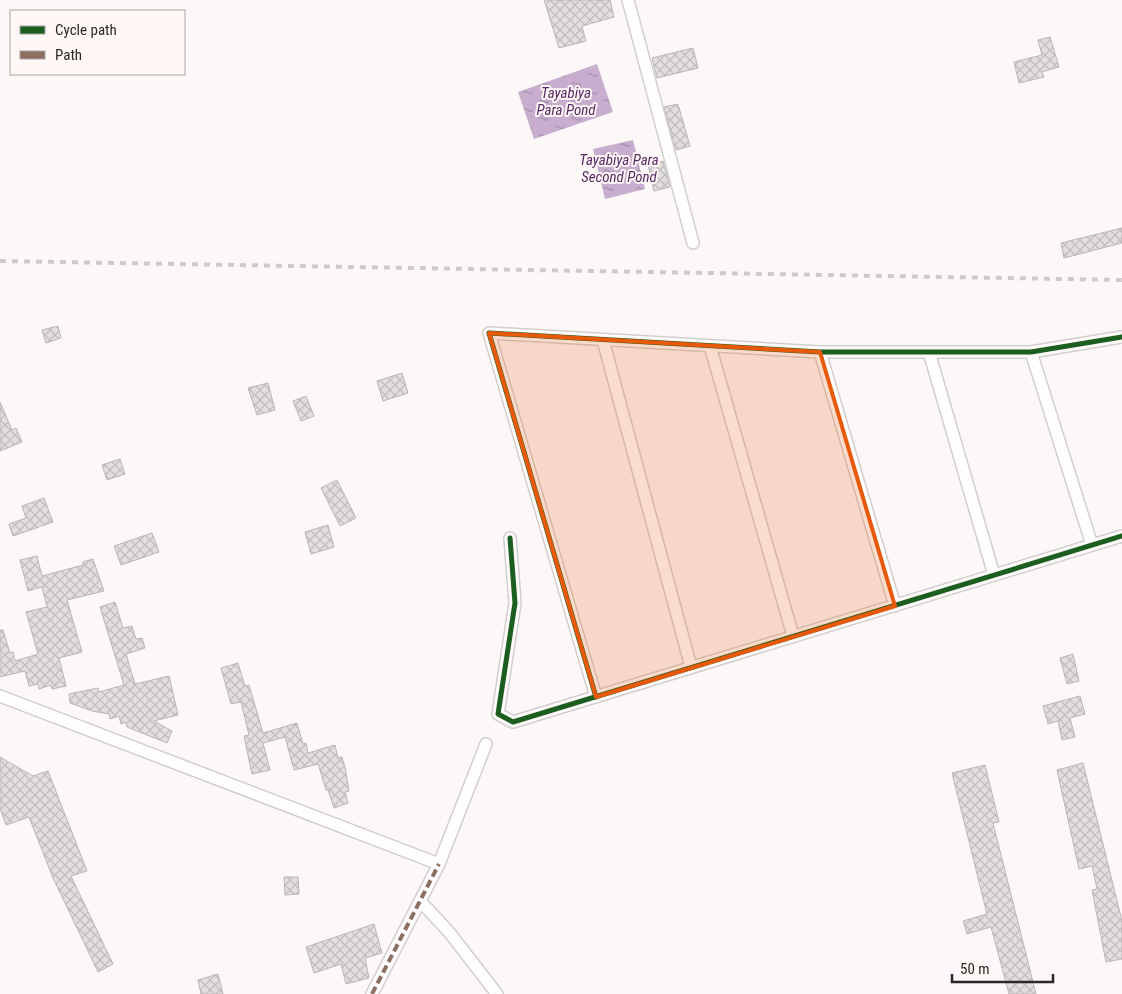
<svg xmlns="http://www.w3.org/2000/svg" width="1122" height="994" font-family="'Roboto Condensed',sans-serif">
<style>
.water{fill:url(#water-ripples)}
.building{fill:url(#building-cross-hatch);stroke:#b9b6b5}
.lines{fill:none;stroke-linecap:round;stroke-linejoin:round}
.street-casing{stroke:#d2cece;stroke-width:14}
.street{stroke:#fffefe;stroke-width:11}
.rail{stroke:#cccaca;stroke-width:4;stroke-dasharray:6 6;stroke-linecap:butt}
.quiet{stroke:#8d6e63;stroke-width:4;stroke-dasharray:8 4;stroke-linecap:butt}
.cycleway-casing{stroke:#fef7f6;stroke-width:8}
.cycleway{stroke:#1b5e20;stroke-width:5}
.marked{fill:#e8590c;fill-opacity:0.2;stroke:#e8590c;stroke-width:4;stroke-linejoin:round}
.labels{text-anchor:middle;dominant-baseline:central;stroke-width:4;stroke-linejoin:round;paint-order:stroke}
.water-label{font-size:15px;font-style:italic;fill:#582a65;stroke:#fef7f6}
</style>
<defs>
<pattern id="water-ripples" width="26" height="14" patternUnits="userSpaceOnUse" patternTransform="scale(1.25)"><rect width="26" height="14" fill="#c8adce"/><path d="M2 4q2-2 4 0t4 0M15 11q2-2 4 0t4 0" fill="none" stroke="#a38da7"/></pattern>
<pattern id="building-cross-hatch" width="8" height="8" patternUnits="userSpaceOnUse" patternTransform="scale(1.25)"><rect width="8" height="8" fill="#e2dedd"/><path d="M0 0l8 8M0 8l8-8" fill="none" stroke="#c2bebe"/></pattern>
</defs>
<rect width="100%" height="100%" fill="#fcf8f8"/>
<g class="water">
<path d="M 597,64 L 613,112 L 534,139 L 518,92 Z"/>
<path d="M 633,140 L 645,189 L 605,199 L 593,149 Z"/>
</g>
<g class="building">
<path d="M 544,0 L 610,0 L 614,17 L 582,26 L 586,41 L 559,48 Z"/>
<path d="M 1050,37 L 1059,67 L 1042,72 L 1044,77 L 1019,83 L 1014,62 L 1042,55 L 1038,40 Z"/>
<path d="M 693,48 L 698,68 L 657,78 L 652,58 Z"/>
<path d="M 678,104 L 690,146 L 676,150 L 664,107 Z"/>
<path d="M 663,161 L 670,187 L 654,191 L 648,165 Z"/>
<path d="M 1122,228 L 1122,243 L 1064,258 L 1061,243 Z"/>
<path d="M 58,326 L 61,338 L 46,343 L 42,330 Z"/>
<path d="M 402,373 L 408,393 L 383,401 L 377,381 Z"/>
<path d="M 268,383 L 275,410 L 257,415 L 248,388 Z"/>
<path d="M 306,396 L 314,416 L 301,421 L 293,401 Z"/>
<path d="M 0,402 L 12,430 L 16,428 L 22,442 L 0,451 Z"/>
<path d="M 120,459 L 125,474 L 107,480 L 102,465 Z"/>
<path d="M 337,480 L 356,518 L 340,526 L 321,488 Z"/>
<path d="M 44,498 L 53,522 L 13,536 L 9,524 L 26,518 L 22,506 Z"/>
<path d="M 328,525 L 334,547 L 311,554 L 305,532 Z"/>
<path d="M 152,533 L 159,552 L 121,565 L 114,546 Z"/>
<path d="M 37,556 L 42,576 L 83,565 L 83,562 L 93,559 L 104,591 L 67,600 L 82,652 L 59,658 L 66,686 L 52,689 L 51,685 L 39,689 L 38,684 L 29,686 L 25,671 L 0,677 L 0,630 L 3,630 L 10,653 L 13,652 L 15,661 L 38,654 L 26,612 L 47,607 L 42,587 L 28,591 L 20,560 Z"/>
<path d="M 115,602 L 123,628 L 132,626 L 136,639 L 142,638 L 145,648 L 126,654 L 135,684 L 169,676 L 178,715 L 154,721 L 172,731 L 167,743 L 127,727 L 126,722 L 121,724 L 119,716 L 110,719 L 109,714 L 92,711 L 70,703 L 69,694 L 98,688 L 99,692 L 124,685 L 100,607 Z"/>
<path d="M 1073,654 L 1079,681 L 1067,684 L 1060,658 Z"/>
<path d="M 238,663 L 245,686 L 249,685 L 263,733 L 297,723 L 303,744 L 306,743 L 308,753 L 335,745 L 338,758 L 342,757 L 345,767 L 349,791 L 345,792 L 348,803 L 334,808 L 328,790 L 326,790 L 318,764 L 294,770 L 285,737 L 263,743 L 270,770 L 252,774 L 244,736 L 249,735 L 241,702 L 231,704 L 221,668 Z"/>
<path d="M 1080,696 L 1085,714 L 1070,718 L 1075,737 L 1062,740 L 1058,721 L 1048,724 L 1043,706 Z"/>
<path d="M 0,757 L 33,776 L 48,771 L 87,871 L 71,876 L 113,964 L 98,972 L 53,878 L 29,817 L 6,825 L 0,808 Z"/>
<path d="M 1083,763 L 1122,921 L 1122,959 L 1106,962 L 1092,890 L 1097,889 L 1092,866 L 1079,869 L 1057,770 Z"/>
<path d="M 985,765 L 999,822 L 993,823 L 1036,994 L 1009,994 L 991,927 L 967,934 L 963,921 L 987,914 L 952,773 Z"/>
<path d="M 284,877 L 298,877 L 299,894 L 285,895 Z"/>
<path d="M 374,924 L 382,953 L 365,958 L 369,978 L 346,984 L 341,964 L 314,973 L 306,947 Z"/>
<path d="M 218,974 L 223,994 L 201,994 L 198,980 Z"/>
</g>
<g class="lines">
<defs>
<g id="street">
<path d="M 628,0 L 693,243"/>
<path d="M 603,340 L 691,667"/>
<path d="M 710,346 L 793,636"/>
<path d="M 820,352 L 895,606"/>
<path d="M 929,352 L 994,575"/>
<path d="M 1031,352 L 1092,545"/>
<path d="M 510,538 L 515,603 L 498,714 L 513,722 L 1122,536"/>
<path d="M 0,696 L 439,864 L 486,744"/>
<path d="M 596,697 L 489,333 L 820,352 L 1031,352 L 1122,337"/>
<path d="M 421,902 L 449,932 L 497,994"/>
<path d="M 372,994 L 439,864"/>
</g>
</defs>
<use href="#street" class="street-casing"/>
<use href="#street" class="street"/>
<path class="rail" d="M 0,261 L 1122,280"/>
<path class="quiet" d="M 372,994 L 439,864"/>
<defs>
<g id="cycleway">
<path d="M 510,538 L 515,603 L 498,714 L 513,722 L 1122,536"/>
<path d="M 596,697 L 489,333 L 820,352 L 1031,352 L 1122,337"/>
</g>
</defs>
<use href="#cycleway" class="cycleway-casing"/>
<use href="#cycleway" class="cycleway"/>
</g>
<path class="marked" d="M 489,333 L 820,352 L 895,606 L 596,697 Z"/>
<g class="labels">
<g class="water-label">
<text x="566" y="93">Tayabiya<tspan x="566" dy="17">Para Pond</tspan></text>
<text x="619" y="160">Tayabiya Para<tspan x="619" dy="17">Second Pond</tspan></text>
</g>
</g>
<rect x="10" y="10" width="175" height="65" fill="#fef7f6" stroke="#aaa4a3"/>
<rect x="20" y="26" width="25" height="8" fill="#1b5e20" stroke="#aaa4a3"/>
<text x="55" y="35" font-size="15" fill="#2c2727">Cycle path</text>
<rect x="20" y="51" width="25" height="8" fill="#8d6e63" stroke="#aaa4a3"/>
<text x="55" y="60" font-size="15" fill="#2c2727">Path</text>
<path d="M952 974v8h101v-8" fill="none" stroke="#2c2727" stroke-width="2.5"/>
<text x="960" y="974" font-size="15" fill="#2c2727" stroke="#fef7f6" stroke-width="4" paint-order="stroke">50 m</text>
</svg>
